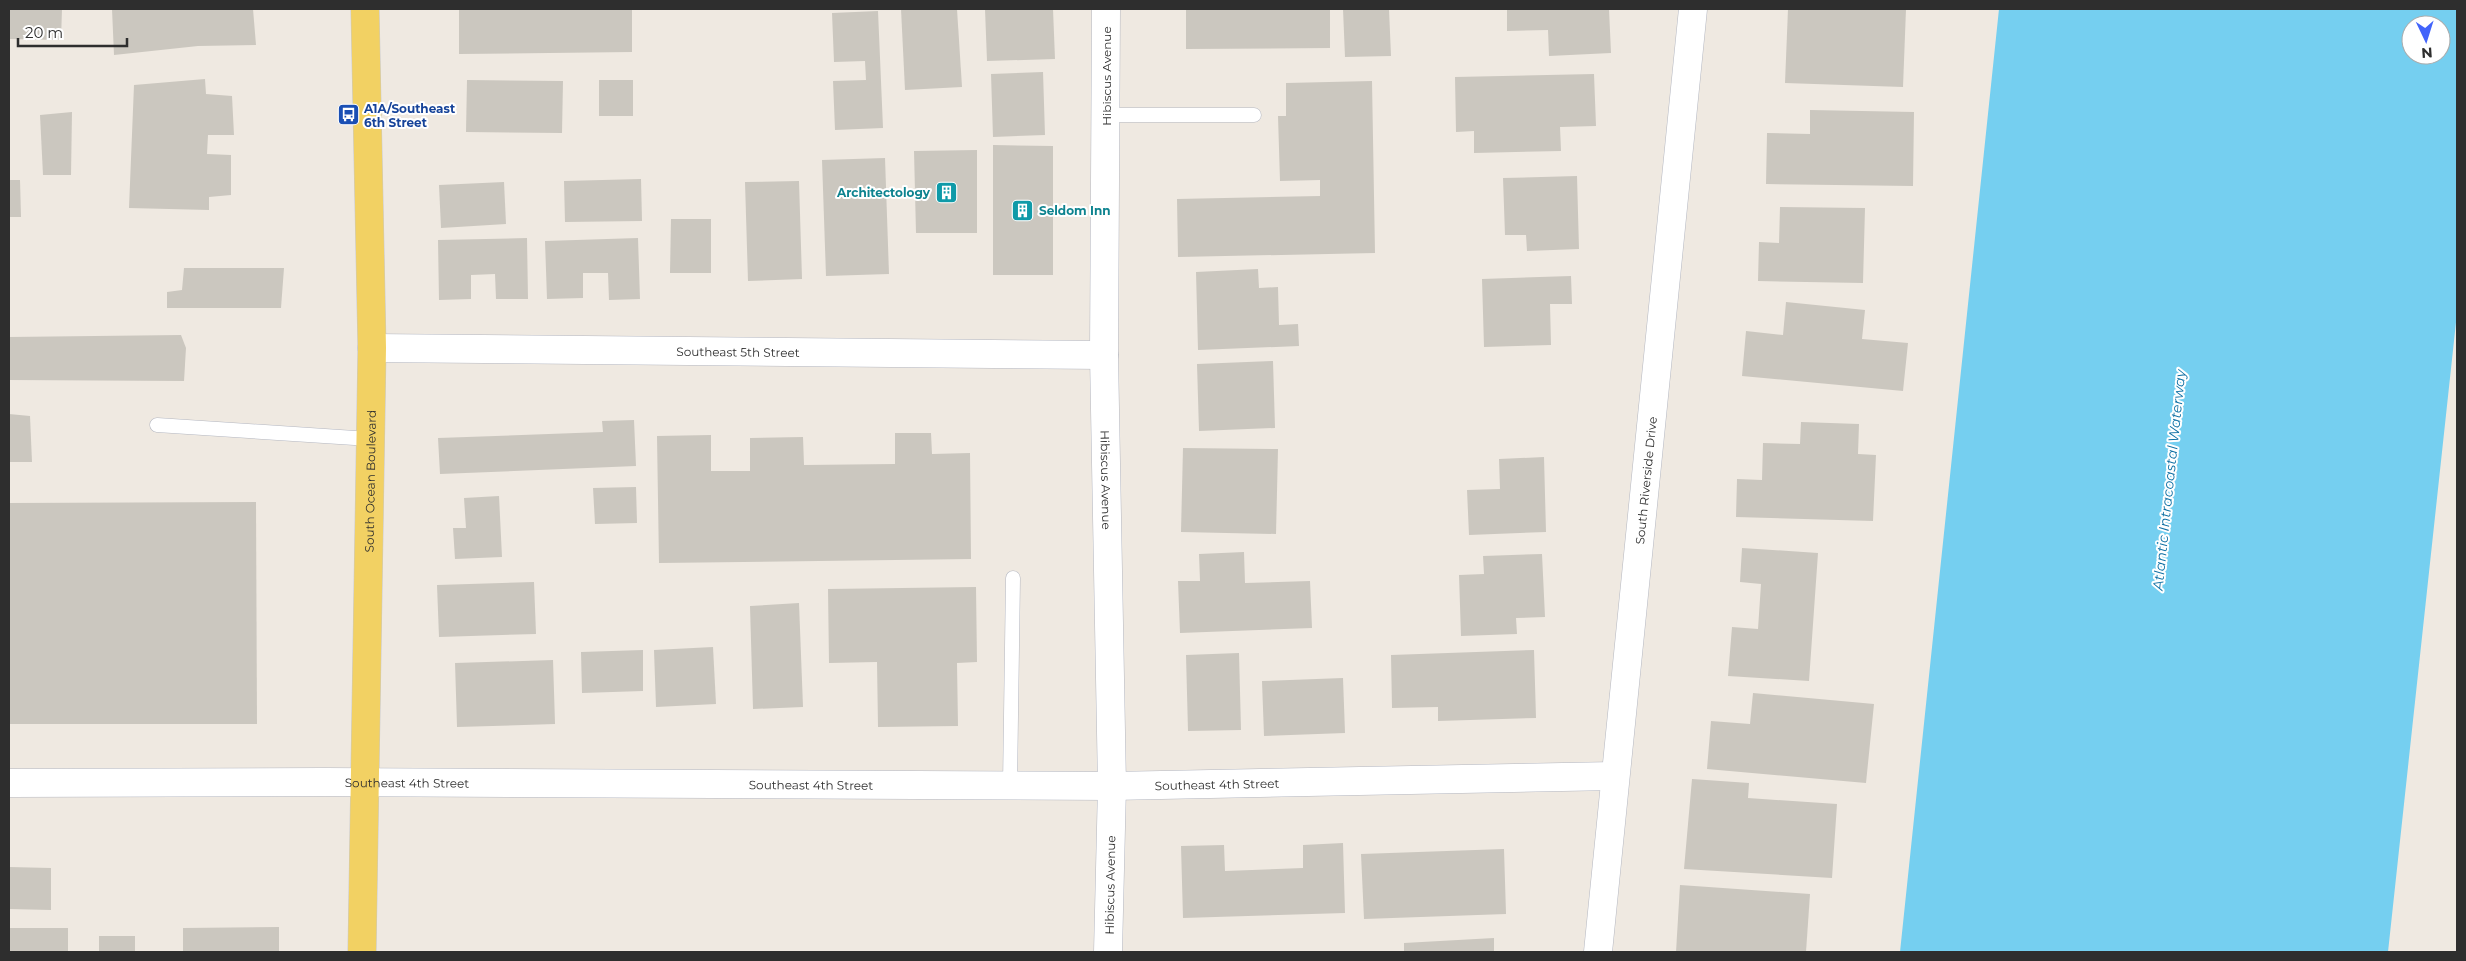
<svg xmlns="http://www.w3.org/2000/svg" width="2466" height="961" font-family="Montserrat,sans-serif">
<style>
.water{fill:#75cff0;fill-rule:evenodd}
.building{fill:#cbc7bf}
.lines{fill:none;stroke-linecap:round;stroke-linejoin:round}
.lane-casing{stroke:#b4b7c1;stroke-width:15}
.street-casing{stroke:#b4b7c1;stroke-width:29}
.primary-casing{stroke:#c9c9c9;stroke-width:29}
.lane{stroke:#fff;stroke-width:14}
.street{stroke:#fff;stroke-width:28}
.primary{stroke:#f2d163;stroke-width:28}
.labels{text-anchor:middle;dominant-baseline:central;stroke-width:4;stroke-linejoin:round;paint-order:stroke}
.street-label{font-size:12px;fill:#2e2e2e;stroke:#fff}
.transit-label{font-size:12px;font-weight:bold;fill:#164399;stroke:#fff;text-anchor:start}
.culture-label{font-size:12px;font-weight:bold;fill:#0d838f;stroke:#fff;text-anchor:end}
.water-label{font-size:14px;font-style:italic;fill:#0d6fa3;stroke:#fff}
</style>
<rect width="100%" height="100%" fill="#efe9e1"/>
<path class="water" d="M 1999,9 L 2457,9 L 2457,313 L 2388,952 L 1900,952 ZM 2411,25 L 2441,25 L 2441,55 L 2411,55 Z"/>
<g class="building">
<path d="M 9,9 L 62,9 L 61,40 L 9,39 Z"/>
<path d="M 112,9 L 253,9 L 256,45 L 198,46 L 114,55 Z"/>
<path d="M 459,9 L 632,9 L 632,52 L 459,54 Z"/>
<path d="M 901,9 L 957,9 L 962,87 L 905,90 Z"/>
<path d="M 985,9 L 1053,9 L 1055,59 L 987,61 Z"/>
<path d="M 1186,9 L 1330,9 L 1330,48 L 1186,49 Z"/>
<path d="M 1343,9 L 1389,9 L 1391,56 L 1345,57 Z"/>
<path d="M 1507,9 L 1609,9 L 1611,53 L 1549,56 L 1548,30 L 1507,31 Z"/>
<path d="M 1788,9 L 1906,9 L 1903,87 L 1785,83 Z"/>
<path d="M 878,11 L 883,128 L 835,130 L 833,81 L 866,80 L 865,61 L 834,62 L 832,13 Z"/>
<path d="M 1043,72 L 1045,135 L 993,137 L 991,74 Z"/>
<path d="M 1594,74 L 1596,126 L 1560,127 L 1561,151 L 1474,153 L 1474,131 L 1456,132 L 1455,77 Z"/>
<path d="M 205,79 L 206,94 L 232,96 L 234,135 L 208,135 L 207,154 L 231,155 L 231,195 L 209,197 L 209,210 L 129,208 L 134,85 Z"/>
<path d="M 467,80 L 563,81 L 562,133 L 466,132 Z"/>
<rect x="599" y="80" width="34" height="36"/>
<path d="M 1372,81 L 1375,253 L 1178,257 L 1177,199 L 1320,196 L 1320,180 L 1280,181 L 1278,116 L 1286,116 L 1286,83 Z"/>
<path d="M 1810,110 L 1914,112 L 1913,186 L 1766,184 L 1767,133 L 1810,134 Z"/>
<path d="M 72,112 L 71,175 L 43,175 L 40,115 Z"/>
<path d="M 993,145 L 1053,146 L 1053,275 L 993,275 Z"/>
<path d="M 977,150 L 977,233 L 916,233 L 914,151 Z"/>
<path d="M 885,158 L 889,274 L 826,276 L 822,160 Z"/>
<path d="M 1577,176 L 1579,249 L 1527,251 L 1526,235 L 1505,235 L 1503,178 Z"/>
<path d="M 641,179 L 642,221 L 565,222 L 564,181 Z"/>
<path d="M 9,180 L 20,180 L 21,217 L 9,217 Z"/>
<path d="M 799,181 L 802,279 L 748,281 L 745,182 Z"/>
<path d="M 504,182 L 506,224 L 441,228 L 439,185 Z"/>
<path d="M 1780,207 L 1865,208 L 1863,283 L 1758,281 L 1759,242 L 1779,243 Z"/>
<path d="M 671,219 L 711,219 L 711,273 L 670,273 Z"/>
<path d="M 527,238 L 528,299 L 496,299 L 495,274 L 471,275 L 471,299 L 439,300 L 438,240 Z"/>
<path d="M 638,238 L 640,299 L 609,300 L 608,273 L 583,273 L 583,298 L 547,299 L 545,241 Z"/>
<path d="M 184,268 L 284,268 L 281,308 L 167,308 L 167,292 L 182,290 Z"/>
<path d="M 1258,269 L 1259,288 L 1278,287 L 1279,325 L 1298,324 L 1299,346 L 1198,350 L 1196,272 Z"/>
<path d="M 1571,276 L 1572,304 L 1550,304 L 1551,345 L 1484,347 L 1482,279 Z"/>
<path d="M 1786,302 L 1865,310 L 1862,339 L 1908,343 L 1903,391 L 1742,376 L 1746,331 L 1783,335 Z"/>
<path d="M 181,335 L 186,348 L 184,381 L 9,380 L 9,337 Z"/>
<path d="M 1273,361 L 1275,428 L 1199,431 L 1197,364 Z"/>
<path d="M 9,414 L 30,416 L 32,462 L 9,462 Z"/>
<path d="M 634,420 L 636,466 L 440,474 L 438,438 L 603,432 L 602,421 Z"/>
<path d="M 1801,422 L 1859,424 L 1858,454 L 1876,455 L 1873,521 L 1736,517 L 1737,479 L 1762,480 L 1763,443 L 1800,444 Z"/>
<path d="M 895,433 L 931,433 L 932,454 L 970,453 L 971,559 L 659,563 L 657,436 L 711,435 L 711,471 L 750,471 L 750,438 L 803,437 L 804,465 L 895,464 Z"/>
<path d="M 1183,448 L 1278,449 L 1276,534 L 1181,532 Z"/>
<path d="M 1544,457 L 1546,532 L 1469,535 L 1467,490 L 1500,489 L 1499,459 Z"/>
<path d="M 636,487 L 637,523 L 595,524 L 593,488 Z"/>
<path d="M 499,496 L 502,557 L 455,559 L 453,528 L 466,528 L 464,498 Z"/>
<path d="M 256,502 L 257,724 L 9,724 L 9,503 Z"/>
<path d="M 1742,548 L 1818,553 L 1809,681 L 1728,676 L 1732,627 L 1758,629 L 1761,584 L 1740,582 Z"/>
<path d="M 1244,552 L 1245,583 L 1310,581 L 1312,628 L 1180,633 L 1178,581 L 1200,581 L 1199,554 Z"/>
<path d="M 1542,554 L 1545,617 L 1516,618 L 1517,634 L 1461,636 L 1459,575 L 1484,574 L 1483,556 Z"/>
<path d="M 534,582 L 536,634 L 439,637 L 437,585 Z"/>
<path d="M 976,587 L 977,662 L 957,663 L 958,726 L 878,727 L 877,662 L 829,663 L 828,589 Z"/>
<path d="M 799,603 L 803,707 L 753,709 L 750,606 Z"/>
<path d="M 713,647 L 716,704 L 656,707 L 654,650 Z"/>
<path d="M 643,650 L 643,691 L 582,693 L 581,652 Z"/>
<path d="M 1534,650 L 1536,718 L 1438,721 L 1438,707 L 1392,708 L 1391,655 Z"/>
<path d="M 1239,653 L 1241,730 L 1188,731 L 1186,655 Z"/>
<path d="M 553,660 L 555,724 L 457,727 L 455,663 Z"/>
<path d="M 1343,678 L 1345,733 L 1264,736 L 1262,681 Z"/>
<path d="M 1753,693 L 1874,704 L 1866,783 L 1707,769 L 1711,721 L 1750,724 Z"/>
<path d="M 1692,779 L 1749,783 L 1748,798 L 1837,804 L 1832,878 L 1684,869 Z"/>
<path d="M 1343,843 L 1345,913 L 1183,918 L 1181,846 L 1224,845 L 1225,871 L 1303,868 L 1303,845 Z"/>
<path d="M 1504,849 L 1506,914 L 1364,919 L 1361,854 Z"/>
<path d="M 9,867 L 51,868 L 51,910 L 9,909 Z"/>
<path d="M 1680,885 L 1810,894 L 1806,952 L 1676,952 Z"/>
<path d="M 279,927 L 279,952 L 183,952 L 183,928 Z"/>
<rect x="9" y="928" width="59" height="24"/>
<rect x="99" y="936" width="36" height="16"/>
<path d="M 1494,938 L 1494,952 L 1404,952 L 1404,943 Z"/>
</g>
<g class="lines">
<defs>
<g id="lane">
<path d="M 1105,115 L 1254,115"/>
<path d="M 157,425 L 370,439"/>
<path d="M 1010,785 L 1013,578"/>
</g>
<g id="street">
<path id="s1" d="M 1106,9 L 1104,355 L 1112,786 L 1108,952"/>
<path id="s2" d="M 372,348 L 1104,355"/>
<path id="s3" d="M 9,783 L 325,782 L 1112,786 L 1614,776"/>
<path id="s4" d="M 1598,952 L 1693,9"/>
</g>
<g id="primary">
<path id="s5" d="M 362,952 L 372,348 L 365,9"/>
</g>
</defs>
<use href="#lane" class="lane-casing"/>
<use href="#street" class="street-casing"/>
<use href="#primary" class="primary-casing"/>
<use href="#lane" class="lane"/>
<use href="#street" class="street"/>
<use href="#primary" class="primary"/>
</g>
<defs>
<symbol id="bus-square" viewBox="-11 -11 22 22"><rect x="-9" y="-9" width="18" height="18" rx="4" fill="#1a4fb4" stroke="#fff"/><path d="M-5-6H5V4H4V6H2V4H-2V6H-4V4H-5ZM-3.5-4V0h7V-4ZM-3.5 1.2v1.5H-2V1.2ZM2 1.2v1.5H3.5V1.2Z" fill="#fff"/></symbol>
<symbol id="building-square" viewBox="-11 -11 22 22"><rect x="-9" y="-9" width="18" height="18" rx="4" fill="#0f9aa8" stroke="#fff"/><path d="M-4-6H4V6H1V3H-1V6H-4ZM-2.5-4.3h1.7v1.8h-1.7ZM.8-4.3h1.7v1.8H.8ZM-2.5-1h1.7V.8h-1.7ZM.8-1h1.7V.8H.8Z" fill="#fff"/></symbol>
</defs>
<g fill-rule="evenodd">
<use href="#bus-square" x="336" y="102" width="25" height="25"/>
<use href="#building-square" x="934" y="180" width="25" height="25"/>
<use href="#building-square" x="1010" y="198" width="25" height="25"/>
</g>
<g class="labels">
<g class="street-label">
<text transform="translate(1106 76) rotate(-90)">Hibiscus Avenue</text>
<text stroke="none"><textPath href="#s2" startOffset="366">Southeast 5th Street</textPath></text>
<text stroke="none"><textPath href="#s5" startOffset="471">South Ocean Boulevard</textPath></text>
<text stroke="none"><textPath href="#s4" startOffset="474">South Riverside Drive</textPath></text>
<text stroke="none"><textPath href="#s1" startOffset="471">Hibiscus Avenue</textPath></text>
<text stroke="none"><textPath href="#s3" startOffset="398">Southeast 4th Street</textPath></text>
<text stroke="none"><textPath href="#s3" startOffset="1208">Southeast 4th Street</textPath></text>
<text stroke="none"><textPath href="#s3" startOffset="802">Southeast 4th Street</textPath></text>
<text transform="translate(1110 885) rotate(-89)">Hibiscus Avenue</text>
</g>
<g class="transit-label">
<text x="364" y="108">A1A/Southeast<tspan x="364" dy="14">6th Street</tspan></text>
</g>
<g class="culture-label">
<text x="930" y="192">Architectology</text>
<text x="1039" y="210" text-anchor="start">Seldom Inn</text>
</g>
<g class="water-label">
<text transform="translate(2169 480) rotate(-84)">Atlantic Intracoastal Waterway</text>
</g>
</g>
<rect width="2466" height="961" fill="none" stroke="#2e2e2e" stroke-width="20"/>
<g transform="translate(2426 40) rotate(176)"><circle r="24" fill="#ffffff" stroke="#ababab"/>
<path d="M0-4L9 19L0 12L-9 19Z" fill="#4264fb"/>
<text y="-8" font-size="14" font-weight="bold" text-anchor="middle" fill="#2e2e2e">N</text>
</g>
<path d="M18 38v8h109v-8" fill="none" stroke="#2e2e2e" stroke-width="2.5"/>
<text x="25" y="38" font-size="15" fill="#2e2e2e" stroke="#ffffff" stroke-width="4" paint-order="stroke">20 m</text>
</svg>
